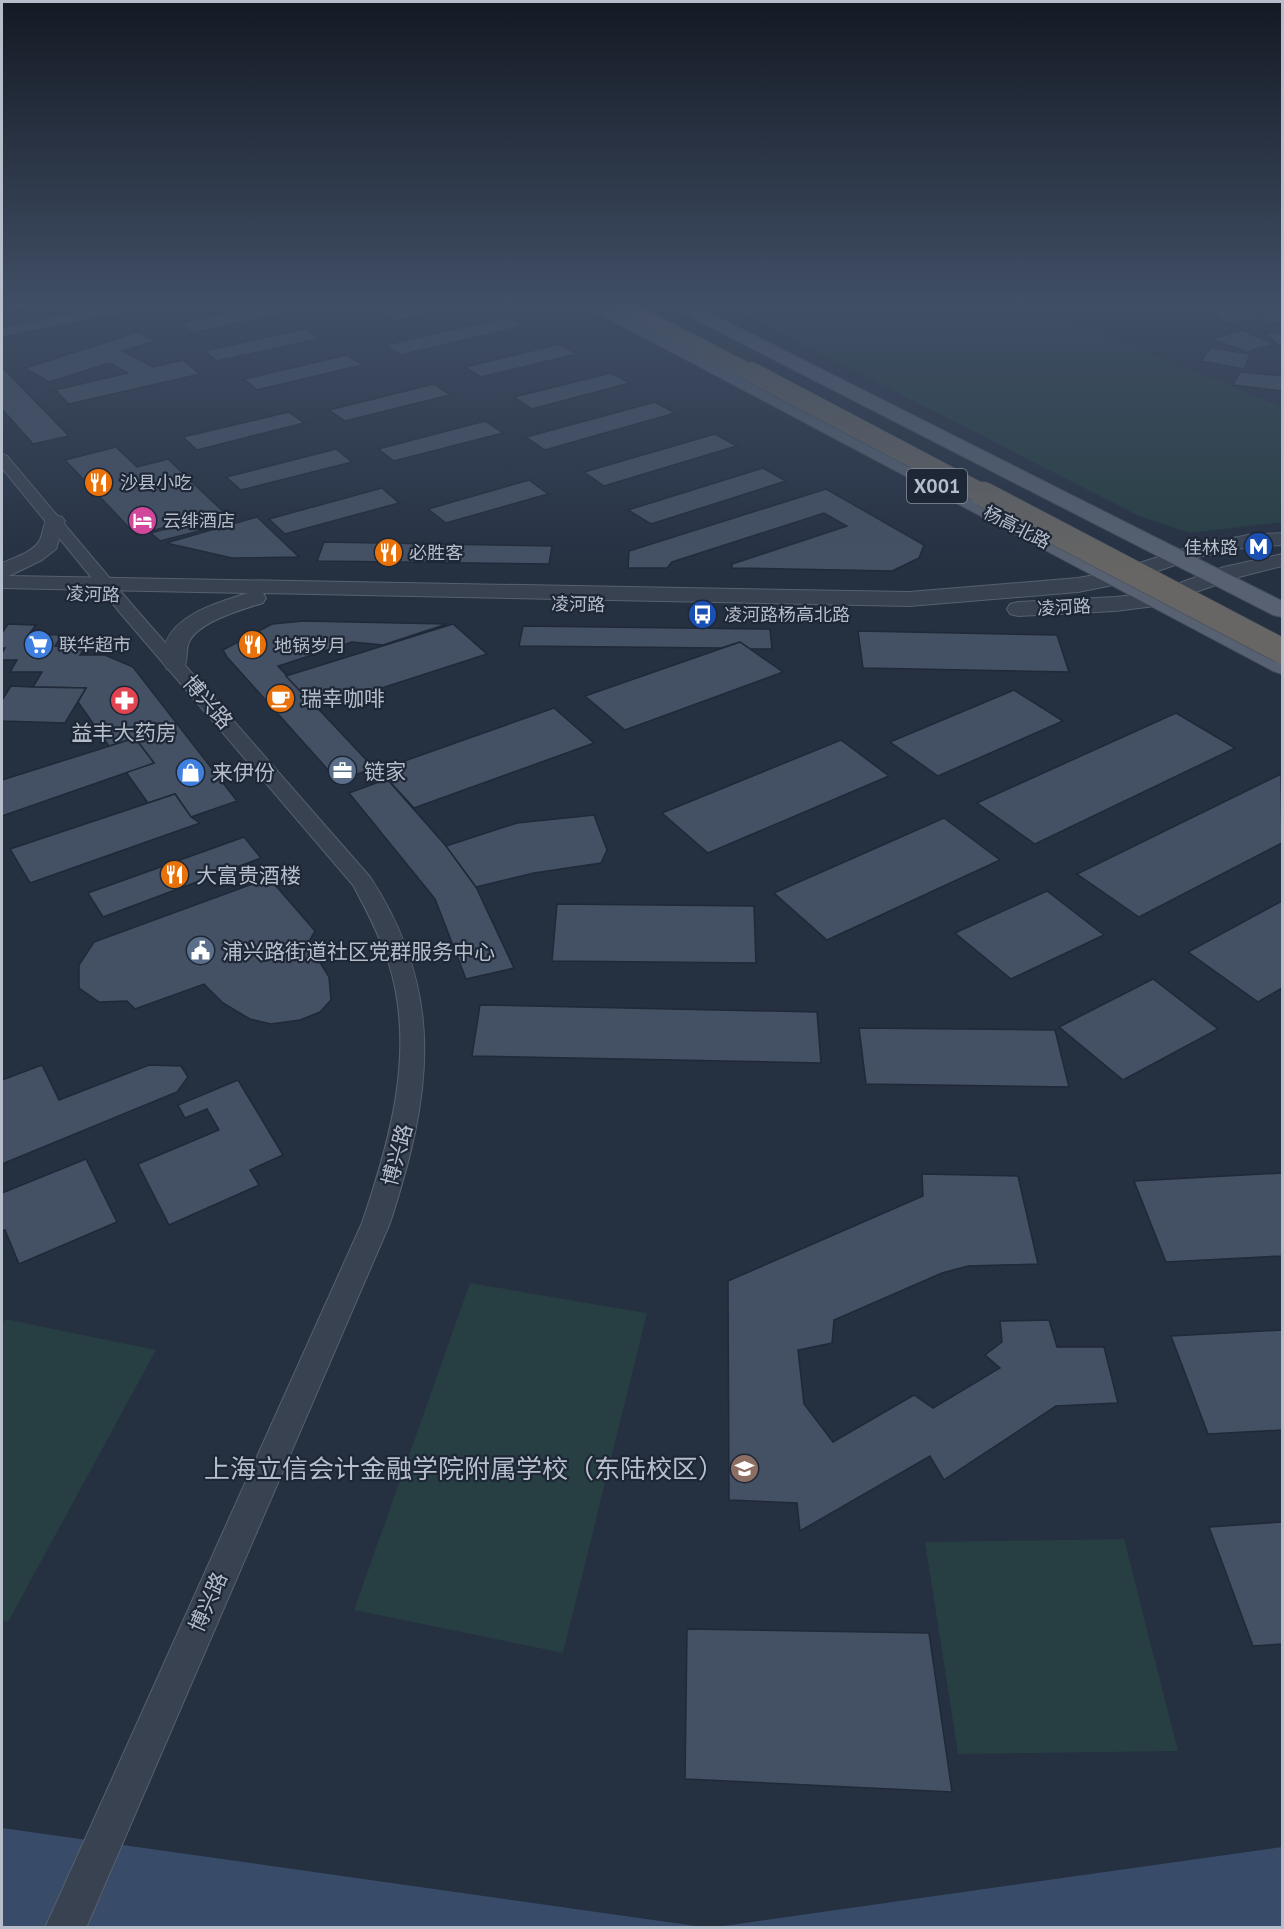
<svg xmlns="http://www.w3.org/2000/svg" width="1284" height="1929" font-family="'PT Sans','Noto Sans SC',sans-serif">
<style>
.green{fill:#273e42}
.water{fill:#384b69}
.building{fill:#445063;stroke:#202938;stroke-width:1.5}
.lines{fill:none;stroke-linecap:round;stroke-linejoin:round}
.minor-casing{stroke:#57606e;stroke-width:2}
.tertiary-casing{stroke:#57606e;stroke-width:2}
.primary-casing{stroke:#434b5a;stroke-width:2}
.trunk-casing{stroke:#444d5b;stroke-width:2}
.minor{fill:#394251;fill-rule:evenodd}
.tertiary{fill:#394251;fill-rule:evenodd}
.primary{fill:#576171;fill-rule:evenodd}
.trunk{fill:#676664;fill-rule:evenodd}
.trunk-bridge-far1-casing{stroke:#444d5b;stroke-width:21;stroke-linecap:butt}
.trunk-bridge-casing{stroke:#444d5b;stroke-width:26;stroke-linecap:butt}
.trunk-bridge-far1{stroke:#676664;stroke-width:20}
.trunk-bridge{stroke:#676664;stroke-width:25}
.labels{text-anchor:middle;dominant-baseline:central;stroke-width:4.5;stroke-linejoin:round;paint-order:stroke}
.far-poi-label{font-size:18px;fill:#b6bdcb;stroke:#1e2736;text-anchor:start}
.far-street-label{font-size:18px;fill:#b6bdcb;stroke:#1e2736}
.shield{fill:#1e2736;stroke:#88909e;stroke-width:1.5}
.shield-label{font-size:20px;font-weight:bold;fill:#b6bdcb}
.poi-label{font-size:21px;fill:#b6bdcb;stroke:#1e2736;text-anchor:start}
.street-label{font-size:21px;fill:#b6bdcb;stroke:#1e2736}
.near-poi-label{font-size:26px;fill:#b6bdcb;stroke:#1e2736;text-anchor:end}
</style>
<rect width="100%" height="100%" fill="#253041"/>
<g class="green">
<path d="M 722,303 L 961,303 L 975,308 L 996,303 L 1026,303 L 1282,407 L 1282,522 L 1190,533 L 1139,516 Z"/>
<path d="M 470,1283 L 647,1313 L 563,1653 L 354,1610 Z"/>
<path d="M 5,1319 L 156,1350 L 8,1622 L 2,1621 L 2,1325 Z"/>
<path d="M 1124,1539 L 1178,1751 L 958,1754 L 925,1542 Z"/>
</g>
<g class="water">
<path d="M 2,1828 L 703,1927 L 2,1927 Z"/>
<path d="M 1282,1847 L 1282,1927 L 716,1927 Z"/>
</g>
<g class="building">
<path d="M 2,303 L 54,303 L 2,313 Z"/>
<path d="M 276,303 L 315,303 L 319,305 L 193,333 L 181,323 Z"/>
<path d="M 422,303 L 476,303 L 393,321 L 380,312 Z"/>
<path d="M 110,305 L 120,314 L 2,337 L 2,327 Z"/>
<path d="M 1251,306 L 1261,320 L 1224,323 L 1212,309 Z"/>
<path d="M 1257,309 L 1282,309 L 1282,323 L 1269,323 Z"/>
<path d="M 507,317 L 523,326 L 401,355 L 386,345 Z"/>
<path d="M 305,329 L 319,339 L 217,361 L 205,351 Z"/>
<path d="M 1242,330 L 1274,344 L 1247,352 L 1212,339 Z"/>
<path d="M 138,332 L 156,341 L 122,351 L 153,367 L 183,360 L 200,374 L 69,404 L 55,390 L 128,373 L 110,363 L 49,382 L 25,368 Z"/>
<path d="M 1265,333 L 1282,333 L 1282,348 Z"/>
<path d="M 560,344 L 577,354 L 481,377 L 465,367 Z"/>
<path d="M 1210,348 L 1250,354 L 1244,369 L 1201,361 Z"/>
<path d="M 347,355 L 362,365 L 257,390 L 244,379 Z"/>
<path d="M 2,367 L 69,436 L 33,444 L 2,409 Z"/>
<path d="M 1240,372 L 1282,376 L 1282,391 L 1233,385 Z"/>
<path d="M 611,373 L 630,383 L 532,409 L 514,397 Z"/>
<path d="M 434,384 L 450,395 L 345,421 L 329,410 Z"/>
<path d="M 655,402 L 675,413 L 545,450 L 526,437 Z"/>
<path d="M 289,412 L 304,423 L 197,450 L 183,437 Z"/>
<path d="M 485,421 L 503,433 L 394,461 L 378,449 Z"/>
<path d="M 715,434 L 737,446 L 604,486 L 584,472 Z"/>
<path d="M 116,447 L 137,467 L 168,459 L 234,522 L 201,531 L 191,520 L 136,535 L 65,460 Z"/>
<path d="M 336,449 L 352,462 L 241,490 L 226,477 Z"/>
<path d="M 763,468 L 786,481 L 651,524 L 628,510 Z"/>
<path d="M 529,480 L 548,494 L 446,523 L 428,509 Z"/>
<path d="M 382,488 L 399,503 L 285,534 L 269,519 Z"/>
<path d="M 826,489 L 924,545 L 919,558 L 892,571 L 732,568 L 732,564 L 847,526 L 824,513 L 672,562 L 667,568 L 628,568 L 629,551 Z"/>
<path d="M 257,517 L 299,557 L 232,558 L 166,543 Z"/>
<path d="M 190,522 L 199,531 L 160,541 L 151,533 Z"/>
<path d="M 324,542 L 552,546 L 549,564 L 317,561 Z"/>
<path d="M 303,621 L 447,624 L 383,645 L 352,642 L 278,666 L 374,768 L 338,781 L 227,657 L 223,650 L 272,624 Z"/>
<path d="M 8,624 L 36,625 L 29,634 L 62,635 L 55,646 L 85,647 L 80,655 L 105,655 L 133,667 L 237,801 L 191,817 L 175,794 L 148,803 L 126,772 L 154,763 L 135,738 L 109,746 L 78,702 L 86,688 L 33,687 L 42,672 L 10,672 L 17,660 L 2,660 L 2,653 L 5,648 L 2,648 L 2,633 Z"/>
<path d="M 453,624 L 487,654 L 317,709 L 286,676 Z"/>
<path d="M 523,626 L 770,629 L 772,649 L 750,649 L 740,642 L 721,648 L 519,646 Z"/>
<path d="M 858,631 L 1057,635 L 1069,672 L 863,668 Z"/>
<path d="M 740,642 L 783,672 L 625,730 L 585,696 Z"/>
<path d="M 11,686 L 33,687 L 86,688 L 65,723 L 2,721 L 2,700 Z"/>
<path d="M 1014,690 L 1063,721 L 938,776 L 890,742 Z"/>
<path d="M 554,708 L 594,743 L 414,808 L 379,770 Z"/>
<path d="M 1176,713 L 1235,748 L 1035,844 L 977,803 Z"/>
<path d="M 135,738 L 154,763 L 2,816 L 2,780 Z"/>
<path d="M 841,740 L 889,776 L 708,853 L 662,813 Z"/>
<path d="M 1281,774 L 1282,843 L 1139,917 L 1077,874 Z"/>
<path d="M 387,779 L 446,846 L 476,887 L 514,968 L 466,979 L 435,899 L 349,793 Z"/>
<path d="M 175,794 L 191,817 L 200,823 L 30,883 L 10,849 Z"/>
<path d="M 594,815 L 607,850 L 601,863 L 534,873 L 476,887 L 446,846 L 517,823 Z"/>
<path d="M 944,818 L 1000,860 L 827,940 L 774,893 Z"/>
<path d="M 244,837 L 261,858 L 103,917 L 88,893 Z"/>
<path d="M 269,878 L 315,931 L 308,943 L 329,977 L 331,1000 L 320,1012 L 300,1020 L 271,1024 L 250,1019 L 223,1003 L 204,984 L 135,1009 L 127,1001 L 99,1002 L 79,988 L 79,965 L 94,942 Z"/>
<path d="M 1047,891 L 1104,935 L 1011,979 L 955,933 Z"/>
<path d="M 1282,901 L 1282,988 L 1258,1002 L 1188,952 Z"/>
<path d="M 557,904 L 754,906 L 756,963 L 552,961 Z"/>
<path d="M 1153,979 L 1218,1029 L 1123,1080 L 1059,1027 Z"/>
<path d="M 480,1005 L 817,1012 L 821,1063 L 472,1056 Z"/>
<path d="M 859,1028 L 1055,1030 L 1069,1087 L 866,1084 Z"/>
<path d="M 42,1065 L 59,1100 L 149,1065 L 181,1066 L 188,1077 L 177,1092 L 2,1164 L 2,1080 Z"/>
<path d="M 238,1080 L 283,1155 L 250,1170 L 259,1185 L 169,1225 L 138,1164 L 219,1130 L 207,1109 L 185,1118 L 178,1105 Z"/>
<path d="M 86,1159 L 117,1222 L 19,1264 L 5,1230 L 2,1231 L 2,1193 Z"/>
<path d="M 1282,1173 L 1282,1256 L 1166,1262 L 1134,1181 Z"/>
<path d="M 922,1174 L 1018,1176 L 1038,1264 L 968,1266 L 942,1273 L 834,1320 L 832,1343 L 798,1350 L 804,1404 L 833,1442 L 914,1395 L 933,1408 L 1000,1368 L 985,1355 L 1002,1342 L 1000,1321 L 1049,1320 L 1057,1347 L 1104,1347 L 1118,1403 L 1056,1406 L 944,1480 L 930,1456 L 800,1531 L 797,1503 L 729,1500 L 728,1281 L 923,1196 Z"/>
<path d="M 1282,1330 L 1282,1430 L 1208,1434 L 1171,1336 Z"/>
<path d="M 1282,1522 L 1282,1644 L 1253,1646 L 1209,1527 Z"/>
<path d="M 687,1629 L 929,1633 L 952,1792 L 685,1779 Z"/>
</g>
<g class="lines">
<defs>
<path id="minor" d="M 2,454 L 7,456 L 134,607 L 370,877 C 447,994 431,1097 390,1223 L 86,1928 L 45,1928 L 362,1223 C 390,1141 416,1050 389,964 C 380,936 367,911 353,885 L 122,615 L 2,468 Z"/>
<g id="tertiary">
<path d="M 55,515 L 62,517 L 65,521 L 56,549 L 42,560 L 9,576 L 909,592 L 1078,578 L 1111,572 L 1193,546 L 1248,535 L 1282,533 L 1282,545 L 1248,547 L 1198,557 L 1123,583 L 1078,592 L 909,606 L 263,593 L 266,598 L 263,603 C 243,609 198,622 189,642 C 185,651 189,661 183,669 L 175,671 L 167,669 C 163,663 163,658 164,651 C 168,616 219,602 248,593 L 2,588 L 2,563 C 13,558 34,552 40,540 C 43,533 43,524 48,517 Z"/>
<path d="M 1282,554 L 1282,566 L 1239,577 L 1155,606 L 1115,611 L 1018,616 L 1010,614 L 1007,609 L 1010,604 L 1018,602 L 1115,597 L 1152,593 L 1224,567 Z"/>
</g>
<g id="primary">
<path d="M 584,303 L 606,303 L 1282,656 L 1282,674 L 1273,671 L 587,307 Z"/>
<path d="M 668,303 L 690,303 L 1282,601 L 1282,617 L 1273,615 L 671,307 Z"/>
</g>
<path id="trunk" d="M 611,303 L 633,303 L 758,368 L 760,372 L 758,376 L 744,376 L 614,307 Z"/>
</defs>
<use href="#minor" class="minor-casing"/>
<use href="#tertiary" class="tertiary-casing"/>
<use href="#primary" class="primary-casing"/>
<use href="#trunk" class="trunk-casing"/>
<use href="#minor" class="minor"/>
<use href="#tertiary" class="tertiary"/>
<use href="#primary" class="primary"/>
<use href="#trunk" class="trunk"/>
<defs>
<path id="trunk-bridge-far1" d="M 751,372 L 986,496"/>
<path id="trunk-bridge" d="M 983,494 L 1282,651"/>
</defs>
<use href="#trunk-bridge-far1" class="trunk-bridge-far1-casing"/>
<use href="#trunk-bridge" class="trunk-bridge-casing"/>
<use href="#trunk-bridge-far1" class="trunk-bridge-far1"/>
<use href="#trunk-bridge" class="trunk-bridge"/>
</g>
<linearGradient id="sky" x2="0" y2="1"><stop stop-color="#141a24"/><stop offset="0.53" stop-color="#404e65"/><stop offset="1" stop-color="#404e65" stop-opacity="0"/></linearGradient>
<rect width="1284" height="573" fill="url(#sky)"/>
<defs>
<symbol id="restaurant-disc" viewBox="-11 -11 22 22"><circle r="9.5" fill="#e8710a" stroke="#1e2736"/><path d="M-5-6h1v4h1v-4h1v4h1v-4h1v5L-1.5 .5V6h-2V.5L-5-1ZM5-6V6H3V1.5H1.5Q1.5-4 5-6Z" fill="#fff"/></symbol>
<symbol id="hotel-disc" viewBox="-11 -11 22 22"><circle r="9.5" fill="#d1479c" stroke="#1e2736"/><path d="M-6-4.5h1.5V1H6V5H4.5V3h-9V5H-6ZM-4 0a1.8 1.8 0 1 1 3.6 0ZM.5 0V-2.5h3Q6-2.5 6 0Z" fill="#fff"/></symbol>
<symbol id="metro-disc" viewBox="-11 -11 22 22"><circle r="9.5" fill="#1a4fb4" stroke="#1e2736"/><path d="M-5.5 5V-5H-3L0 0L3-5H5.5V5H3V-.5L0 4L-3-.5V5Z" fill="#fff"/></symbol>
<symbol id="bus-disc" viewBox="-11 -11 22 22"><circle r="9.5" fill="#1a4fb4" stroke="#1e2736"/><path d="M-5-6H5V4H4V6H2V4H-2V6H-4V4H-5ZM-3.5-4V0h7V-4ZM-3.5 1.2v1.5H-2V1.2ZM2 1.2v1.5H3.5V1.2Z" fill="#fff"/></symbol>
<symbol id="supermarket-disc" viewBox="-11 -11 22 22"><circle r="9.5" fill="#3f7fe0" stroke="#1e2736"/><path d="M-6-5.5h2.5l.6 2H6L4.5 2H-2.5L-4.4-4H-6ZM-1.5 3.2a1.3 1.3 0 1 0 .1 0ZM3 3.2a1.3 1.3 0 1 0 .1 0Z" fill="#fff"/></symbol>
<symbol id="cafe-disc" viewBox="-11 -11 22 22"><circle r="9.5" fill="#e8710a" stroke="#1e2736"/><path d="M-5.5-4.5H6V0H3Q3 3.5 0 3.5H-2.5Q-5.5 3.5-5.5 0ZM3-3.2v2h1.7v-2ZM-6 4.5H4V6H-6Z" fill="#fff"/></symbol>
<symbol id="pharmacy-disc" viewBox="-11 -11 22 22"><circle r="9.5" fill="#e0444e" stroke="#1e2736"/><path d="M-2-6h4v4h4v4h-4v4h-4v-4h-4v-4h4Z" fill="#fff"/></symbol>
<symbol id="office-disc" viewBox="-11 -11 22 22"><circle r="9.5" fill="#5c6f8a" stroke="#1e2736"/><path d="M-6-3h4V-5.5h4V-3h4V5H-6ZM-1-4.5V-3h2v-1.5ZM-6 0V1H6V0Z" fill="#fff"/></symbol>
<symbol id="shop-disc" viewBox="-11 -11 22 22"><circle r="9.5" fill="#3f7fe0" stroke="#1e2736"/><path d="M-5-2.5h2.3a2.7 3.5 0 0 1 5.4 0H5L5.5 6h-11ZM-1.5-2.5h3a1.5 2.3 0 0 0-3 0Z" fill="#fff"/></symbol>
<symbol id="civic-disc" viewBox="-11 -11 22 22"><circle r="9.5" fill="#5c6f8a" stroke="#1e2736"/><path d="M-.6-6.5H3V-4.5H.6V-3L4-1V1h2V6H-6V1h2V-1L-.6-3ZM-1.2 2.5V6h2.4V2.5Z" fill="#fff"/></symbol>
<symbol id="school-disc" viewBox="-11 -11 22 22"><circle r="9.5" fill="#8d6e63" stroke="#1e2736"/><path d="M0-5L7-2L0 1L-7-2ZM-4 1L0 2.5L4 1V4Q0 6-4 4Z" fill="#fff"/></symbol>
</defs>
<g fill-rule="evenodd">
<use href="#restaurant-disc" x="82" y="466" width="33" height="33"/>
<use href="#hotel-disc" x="126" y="504" width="33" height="33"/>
<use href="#metro-disc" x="1242" y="530" width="33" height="33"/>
<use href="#restaurant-disc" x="372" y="536" width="33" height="33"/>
<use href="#bus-disc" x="686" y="598" width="33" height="33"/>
<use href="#supermarket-disc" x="22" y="628" width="33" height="33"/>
<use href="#restaurant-disc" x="236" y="628" width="33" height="33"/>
<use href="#cafe-disc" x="264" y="682" width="33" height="33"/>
<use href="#pharmacy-disc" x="108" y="684" width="33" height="33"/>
<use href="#office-disc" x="326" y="754" width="33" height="33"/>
<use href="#shop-disc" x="174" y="756" width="33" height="33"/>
<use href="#restaurant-disc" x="158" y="858" width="33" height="33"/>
<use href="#civic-disc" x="184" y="934" width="33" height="33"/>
<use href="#school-disc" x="728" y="1452" width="33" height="33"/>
</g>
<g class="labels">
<g class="far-poi-label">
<text x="120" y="482">沙县小吃</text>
<text x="163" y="520">云绯酒店</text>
<text x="1238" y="547" text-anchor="end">佳林路</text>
<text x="409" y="552">必胜客</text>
<text x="724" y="614">凌河路杨高北路</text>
<text x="59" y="644">联华超市</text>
<text x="274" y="645">地锅岁月</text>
</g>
<g class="far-street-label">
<text transform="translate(1017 527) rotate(27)">杨高北路</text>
<text transform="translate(93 594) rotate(2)">凌河路</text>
<text transform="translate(578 604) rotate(1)">凌河路</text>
<text transform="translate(1064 607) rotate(-3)">凌河路</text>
</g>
<rect class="shield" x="907" y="469" width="60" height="34" rx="4.5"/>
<g class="shield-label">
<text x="937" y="486">X001</text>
</g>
<g class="poi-label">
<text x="301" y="698">瑞幸咖啡</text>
<text x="124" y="732" text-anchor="middle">益丰大药房</text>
<text x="364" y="771">链家</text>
<text x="212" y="772">来伊份</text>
<text x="196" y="875">大富贵酒楼</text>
<text x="222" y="951">浦兴路街道社区党群服务中心</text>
</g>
<g class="street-label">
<text transform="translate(208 702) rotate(49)">博兴路</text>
<text transform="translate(397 1155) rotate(-75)">博兴路</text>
<text transform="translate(208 1602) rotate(-66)">博兴路</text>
</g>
<g class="near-poi-label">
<text x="724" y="1468">上海立信会计金融学院附属学校（东陆校区）</text>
</g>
</g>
<rect width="1284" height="1929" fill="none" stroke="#b6bdcb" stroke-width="6"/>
</svg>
